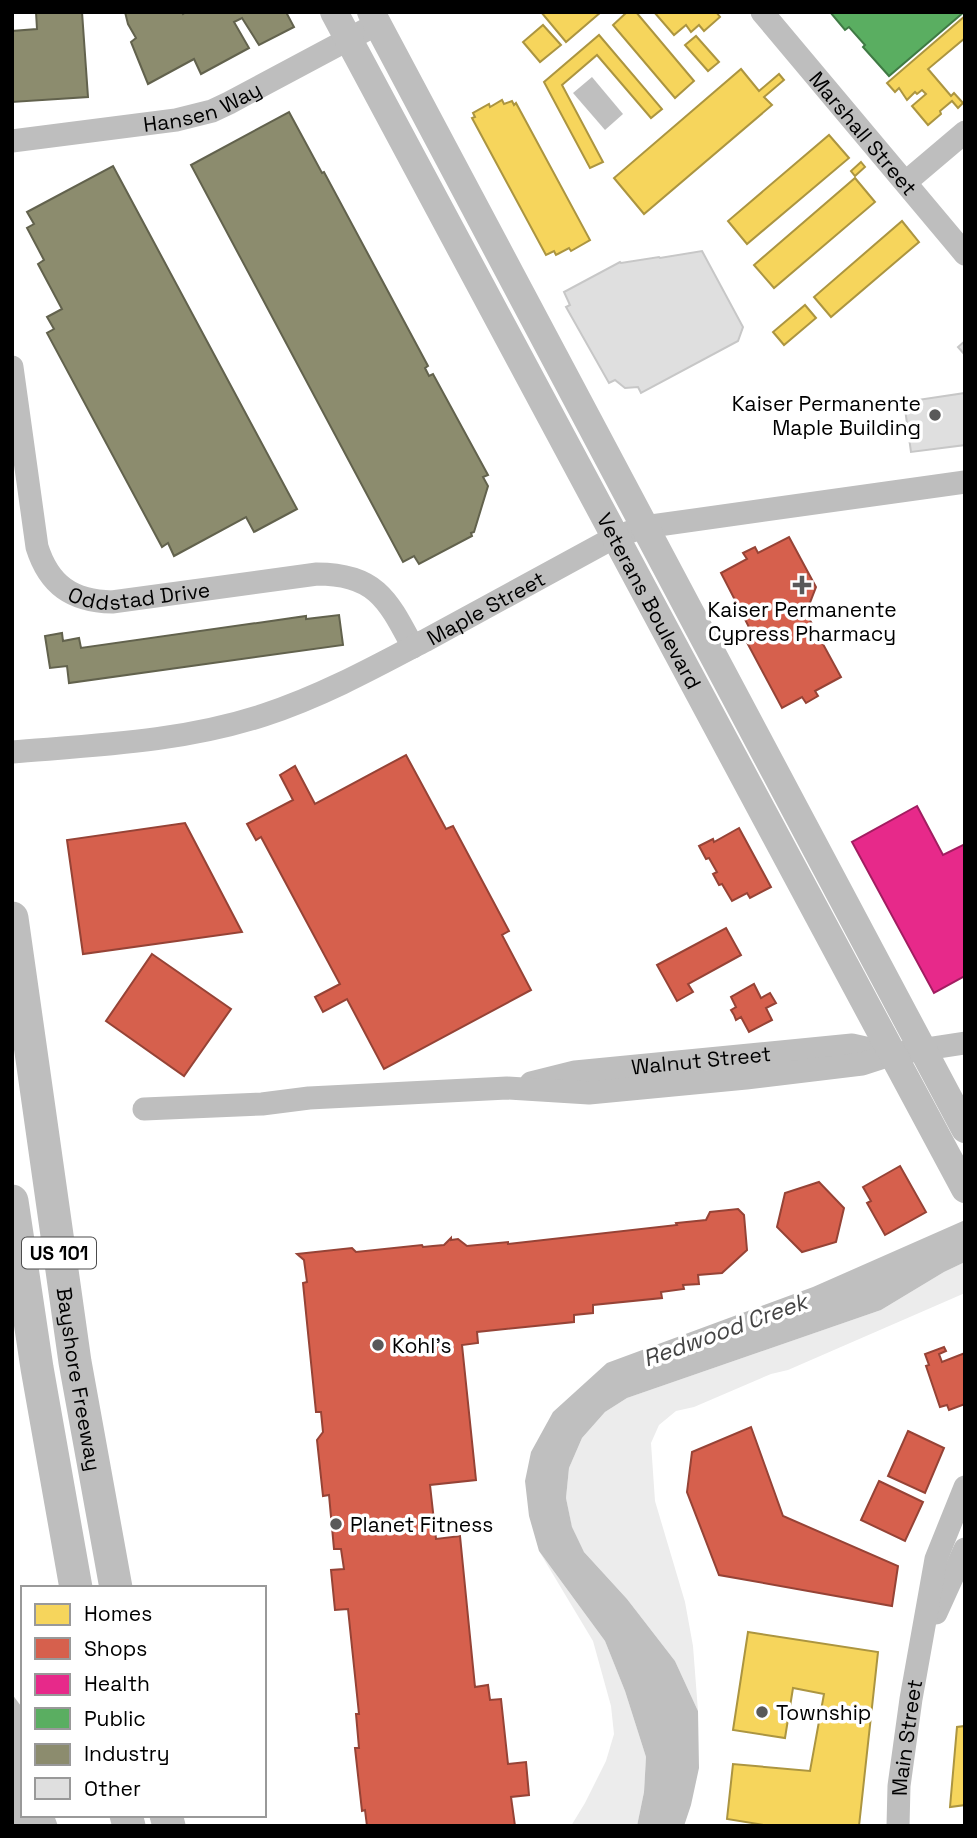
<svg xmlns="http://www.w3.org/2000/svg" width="977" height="1838" font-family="'Space Grotesk',sans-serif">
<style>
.green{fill:#ececec}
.water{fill:#bfbfbf}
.homes{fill:#f6d55c;stroke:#ac9540;stroke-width:2}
.shops{fill:#d6604d;stroke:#964336;stroke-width:2}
.health{fill:#e7298a;stroke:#a21d61;stroke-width:2}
.public{fill:#5aae61;stroke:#3f7a44;stroke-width:2}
.industry{fill:#8c8c6e;stroke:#62624d;stroke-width:2}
.building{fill:#dfdfdf;stroke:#c7c7c7;stroke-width:2}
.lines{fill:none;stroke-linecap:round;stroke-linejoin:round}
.minor{stroke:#bebebe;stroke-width:23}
.major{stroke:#bebebe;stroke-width:28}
.highway{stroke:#bebebe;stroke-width:33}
.poi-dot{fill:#595959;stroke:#fff;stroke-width:2.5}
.labels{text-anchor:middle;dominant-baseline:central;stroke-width:7;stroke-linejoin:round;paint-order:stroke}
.shield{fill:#fff;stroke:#4c4c4c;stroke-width:2}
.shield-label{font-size:19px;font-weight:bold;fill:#000}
.street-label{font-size:21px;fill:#000;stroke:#fff}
.poi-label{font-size:21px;fill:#000;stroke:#fff;text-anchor:start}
.water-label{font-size:23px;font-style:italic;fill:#444;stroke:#fff}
</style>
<rect width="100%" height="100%" fill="#fff"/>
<g class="green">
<path d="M 965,1262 L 965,1293 L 788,1370 L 771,1374 L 694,1407 L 676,1411 L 659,1425 L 651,1443 L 655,1501 L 685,1602 L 693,1646 L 698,1711 L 675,1661 L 627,1599 L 584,1552 L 572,1528 L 566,1498 L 569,1468 L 582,1438 L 605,1412 L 627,1398 L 881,1310 L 944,1272 Z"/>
<path d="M 539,1551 L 605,1641 L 625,1691 L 646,1757 L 644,1792 L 637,1826 L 571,1826 L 585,1803 L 606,1761 L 614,1734 L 611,1706 L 593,1641 Z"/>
</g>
<g class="water">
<path d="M 592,77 L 623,114 L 605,130 L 573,93 Z"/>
<path d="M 965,1220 L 965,1262 L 944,1272 L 881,1310 L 627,1398 L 605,1412 L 582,1438 L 569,1468 L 566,1498 L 572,1527 L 584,1552 L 627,1599 L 675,1661 L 698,1711 L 699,1768 L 691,1805 L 684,1826 L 637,1826 L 644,1792 L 646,1757 L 625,1691 L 605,1641 L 539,1551 L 529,1516 L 525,1481 L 531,1452 L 553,1412 L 607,1363 L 813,1287 Z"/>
<path d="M 12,1694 L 21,1706 L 23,1711 L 23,1815 L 54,1815 L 58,1826 L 12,1826 Z"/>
</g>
<g class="homes">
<path d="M 541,12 L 601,12 L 566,42 Z"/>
<path d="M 627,12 L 636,12 L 694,81 L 675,98 L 613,25 Z"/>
<path d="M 654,12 L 716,12 L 720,17 L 704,31 L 699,25 L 691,32 L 686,25 L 674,35 Z"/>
<path d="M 965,16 L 965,38 L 928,69 L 951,96 L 954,93 L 963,103 L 958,108 L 952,101 L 940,111 L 941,114 L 928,125 L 912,106 L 926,94 L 922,90 L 917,94 L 915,92 L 907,100 L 899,88 L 895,92 L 887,83 Z"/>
<path d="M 543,25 L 561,45 L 540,62 L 523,42 Z"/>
<path d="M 599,35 L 662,109 L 651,118 L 597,55 L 562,85 L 603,162 L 590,168 L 544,82 Z"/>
<path d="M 696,36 L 719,62 L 708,71 L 685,45 Z"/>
<path d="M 741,69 L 759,91 L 779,74 L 784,80 L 764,97 L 772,105 L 644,214 L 614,178 Z"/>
<path d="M 502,100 L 504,104 L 512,101 L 514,105 L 516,103 L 590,240 L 571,251 L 569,248 L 556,255 L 554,251 L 546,255 L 472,118 L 475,117 L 473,113 L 489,104 L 490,107 Z"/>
<path d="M 829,135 L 849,158 L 747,244 L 728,221 Z"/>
<path d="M 861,162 L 865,167 L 855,176 L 851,171 Z"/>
<path d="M 855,178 L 875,202 L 774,288 L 754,265 Z"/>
<path d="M 902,221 L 919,242 L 831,317 L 814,297 Z"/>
<path d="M 805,305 L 816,318 L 784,345 L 773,332 Z"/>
<path d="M 748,1632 L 878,1652 L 859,1826 L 770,1826 L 727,1819 L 733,1764 L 810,1771 L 824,1694 L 793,1688 L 785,1738 L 733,1730 Z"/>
<path d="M 965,1726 L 965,1805 L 950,1807 L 957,1727 Z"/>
</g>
<g class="shops">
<path d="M 789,537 L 816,587 L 806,613 L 841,677 L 815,691 L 818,696 L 806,703 L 802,697 L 782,708 L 743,635 L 751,631 L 721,573 L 747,559 L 743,553 L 755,547 L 758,553 Z"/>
<path d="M 406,755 L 446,829 L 453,826 L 509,931 L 502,935 L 531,990 L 384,1069 L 347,999 L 323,1012 L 315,997 L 340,984 L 261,837 L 256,840 L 247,824 L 293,800 L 280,775 L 295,766 L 315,804 Z"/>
<path d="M 185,823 L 242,932 L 83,954 L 67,840 Z"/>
<path d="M 739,828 L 771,887 L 750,898 L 747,893 L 732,901 L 722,884 L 719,885 L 713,874 L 717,872 L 709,858 L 706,859 L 699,846 L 713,839 L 714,842 Z"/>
<path d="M 726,928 L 741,955 L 688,984 L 693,992 L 677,1001 L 657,965 Z"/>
<path d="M 152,954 L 231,1009 L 184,1076 L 106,1021 Z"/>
<path d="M 754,984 L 761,998 L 770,993 L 776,1003 L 766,1008 L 772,1020 L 749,1032 L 741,1017 L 736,1020 L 734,1015 L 731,1010 L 736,1007 L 731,997 Z"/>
<path d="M 900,1166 L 926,1212 L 885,1235 L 867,1203 L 871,1201 L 863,1187 Z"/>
<path d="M 819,1182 L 844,1208 L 836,1242 L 802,1252 L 777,1227 L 785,1193 Z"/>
<path d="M 738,1209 L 744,1215 L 747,1250 L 722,1273 L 698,1275 L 699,1284 L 683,1285 L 684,1289 L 661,1292 L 662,1298 L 593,1305 L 593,1313 L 574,1315 L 574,1322 L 477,1332 L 478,1343 L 462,1345 L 476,1480 L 430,1485 L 436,1539 L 460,1536 L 475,1687 L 488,1685 L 490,1700 L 501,1699 L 508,1764 L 526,1762 L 529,1795 L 511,1797 L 515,1826 L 367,1826 L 365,1810 L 362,1811 L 355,1748 L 359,1748 L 356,1714 L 359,1714 L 348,1609 L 335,1610 L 331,1570 L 344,1569 L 341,1549 L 334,1549 L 329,1495 L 323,1496 L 317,1440 L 323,1432 L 321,1412 L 316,1412 L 303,1283 L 307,1282 L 304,1260 L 297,1254 L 352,1248 L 356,1252 L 422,1245 L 423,1247 L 433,1246 L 444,1245 L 451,1238 L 451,1240 L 458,1239 L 467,1246 L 508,1242 L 508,1244 L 677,1225 L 676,1223 L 706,1220 L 710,1212 Z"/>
<path d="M 944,1347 L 946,1351 L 939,1354 L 942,1362 L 965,1353 L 965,1404 L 949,1410 L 947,1405 L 940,1407 L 926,1366 L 929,1365 L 925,1354 Z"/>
<path d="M 751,1427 L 783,1516 L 898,1566 L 892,1606 L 719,1575 L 687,1492 L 692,1452 Z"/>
<path d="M 908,1431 L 944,1448 L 925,1493 L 888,1476 Z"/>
<path d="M 879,1481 L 923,1502 L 905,1541 L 861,1520 Z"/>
</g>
<path class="health" d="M 917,806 L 943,855 L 965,844 L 965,976 L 934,993 L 852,842 Z"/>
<path class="public" d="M 830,12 L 964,12 L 889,76 L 863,47 L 865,45 L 849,27 L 845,30 Z"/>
<g class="industry">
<path d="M 36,12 L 82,12 L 88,97 L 12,102 L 12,31 L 37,29 Z"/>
<path d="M 125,12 L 182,12 L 183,14 L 186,12 L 286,12 L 294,27 L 259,45 L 242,18 L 234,22 L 249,48 L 201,74 L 194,59 L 148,84 L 131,42 L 136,38 L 128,24 Z"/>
<path d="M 289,112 L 322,173 L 324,172 L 428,366 L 425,368 L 429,376 L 433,374 L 488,475 L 483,477 L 488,486 L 474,532 L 471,533 L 472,536 L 419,564 L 414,556 L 403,562 L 191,165 Z"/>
<path d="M 113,166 L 297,509 L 254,532 L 246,517 L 174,556 L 168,543 L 162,547 L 47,333 L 54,329 L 47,317 L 62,309 L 38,264 L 44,260 L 27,228 L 34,224 L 27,212 Z"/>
<path d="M 339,615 L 343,645 L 69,683 L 67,666 L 50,668 L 45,636 L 62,633 L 63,641 L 79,638 L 81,648 L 306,616 L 306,619 Z"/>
</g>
<g class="building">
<path d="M 702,251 L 743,327 L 738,341 L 641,393 L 638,387 L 625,388 L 615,380 L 609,383 L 566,307 L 570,305 L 564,292 L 620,262 L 621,263 L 659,257 L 660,258 Z"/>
<path d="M 965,341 L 965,355 L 958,347 Z"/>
<path d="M 965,393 L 965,445 L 911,452 L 904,402 Z"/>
</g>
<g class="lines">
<g class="minor">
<path id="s1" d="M 762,12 L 965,254"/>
<path id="s2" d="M 12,141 L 176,120 L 212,111 L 229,103 L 377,24"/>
<path d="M 906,182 L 965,132"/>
<path id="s3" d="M 12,367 L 37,547 C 49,585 72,601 112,602 L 317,574 C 376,574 388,600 413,647"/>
<path id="s4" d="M 12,752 C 97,745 182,742 264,715 C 322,696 375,667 428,639 C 491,605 553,571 615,537 L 644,527 L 965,482"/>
<path id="s5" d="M 531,1083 L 575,1072 L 852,1045 L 892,1054"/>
<path d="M 144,1109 L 262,1104 L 309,1098 L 507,1088 L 589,1093 L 746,1078 L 862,1064 L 893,1054 L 965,1043"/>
<path d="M 936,1613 L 965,1549"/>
<path id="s6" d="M 898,1826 L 899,1786 L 911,1699 L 936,1559 L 965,1487"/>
</g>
<g class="major">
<path id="s7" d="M 334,12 L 965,1189"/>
<path d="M 371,12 L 965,1129"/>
</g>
<g class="highway">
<path id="s8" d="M 12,918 L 75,1362 L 116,1588"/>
<path d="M 12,1201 L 37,1368 L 76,1588"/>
<path d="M 126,1815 L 129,1826"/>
<path d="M 166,1815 L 169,1826"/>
</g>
</g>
<g class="poi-dot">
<circle cx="935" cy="415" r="7"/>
<path d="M798.5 574.5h7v7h7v7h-7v7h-7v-7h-7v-7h7z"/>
<circle cx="378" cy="1345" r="7"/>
<circle cx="336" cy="1524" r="7"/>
<circle cx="762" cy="1712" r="7"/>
</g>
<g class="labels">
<rect class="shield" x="22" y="1237.5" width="74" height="31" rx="5"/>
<g class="shield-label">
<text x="59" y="1253">US 101</text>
</g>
<g class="street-label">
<text stroke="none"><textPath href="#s2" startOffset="194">Hansen Way</textPath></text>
<text stroke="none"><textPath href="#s1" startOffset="158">Marshall Street</textPath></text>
<text stroke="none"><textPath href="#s3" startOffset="310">Oddstad Drive</textPath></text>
<text stroke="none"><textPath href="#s7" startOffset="668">Veterans Boulevard</textPath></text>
<text stroke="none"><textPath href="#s4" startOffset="502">Maple Street</textPath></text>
<text stroke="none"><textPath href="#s5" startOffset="172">Walnut Street</textPath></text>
<text stroke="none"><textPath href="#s8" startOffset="466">Bayshore Freeway</textPath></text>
<text stroke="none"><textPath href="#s6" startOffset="89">Main Street</textPath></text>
</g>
<g class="poi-label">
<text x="921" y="403" text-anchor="end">Kaiser Permanente<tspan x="921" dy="24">Maple Building</tspan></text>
<text x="802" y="609" text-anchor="middle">Kaiser Permanente<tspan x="802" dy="24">Cypress Pharmacy</tspan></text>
<text x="392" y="1345">Kohl's</text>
<text x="350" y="1524">Planet Fitness</text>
<text x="776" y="1712">Township</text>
</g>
<g class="water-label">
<text transform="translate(725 1330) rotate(-20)">Redwood Creek</text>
</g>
</g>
<rect width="977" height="1838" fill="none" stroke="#000000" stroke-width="28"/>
<rect x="21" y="1586" width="245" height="231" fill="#ffffff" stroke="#999999" stroke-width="2"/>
<rect x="35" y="1604" width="35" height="21" fill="#f6d55c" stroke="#999999" stroke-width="2"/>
<text x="84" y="1621" font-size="21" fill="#000000">Homes</text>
<rect x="35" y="1638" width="35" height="21" fill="#d6604d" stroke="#999999" stroke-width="2"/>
<text x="84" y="1656" font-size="21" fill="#000000">Shops</text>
<rect x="35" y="1674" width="35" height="21" fill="#e7298a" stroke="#999999" stroke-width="2"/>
<text x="84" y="1691" font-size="21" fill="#000000">Health</text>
<rect x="35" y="1708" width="35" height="21" fill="#5aae61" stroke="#999999" stroke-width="2"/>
<text x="84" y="1726" font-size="21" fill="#000000">Public</text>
<rect x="35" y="1744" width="35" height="21" fill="#8c8c6e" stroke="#999999" stroke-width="2"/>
<text x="84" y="1761" font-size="21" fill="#000000">Industry</text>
<rect x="35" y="1778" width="35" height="21" fill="#dfdfdf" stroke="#999999" stroke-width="2"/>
<text x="84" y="1796" font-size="21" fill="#000000">Other</text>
</svg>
